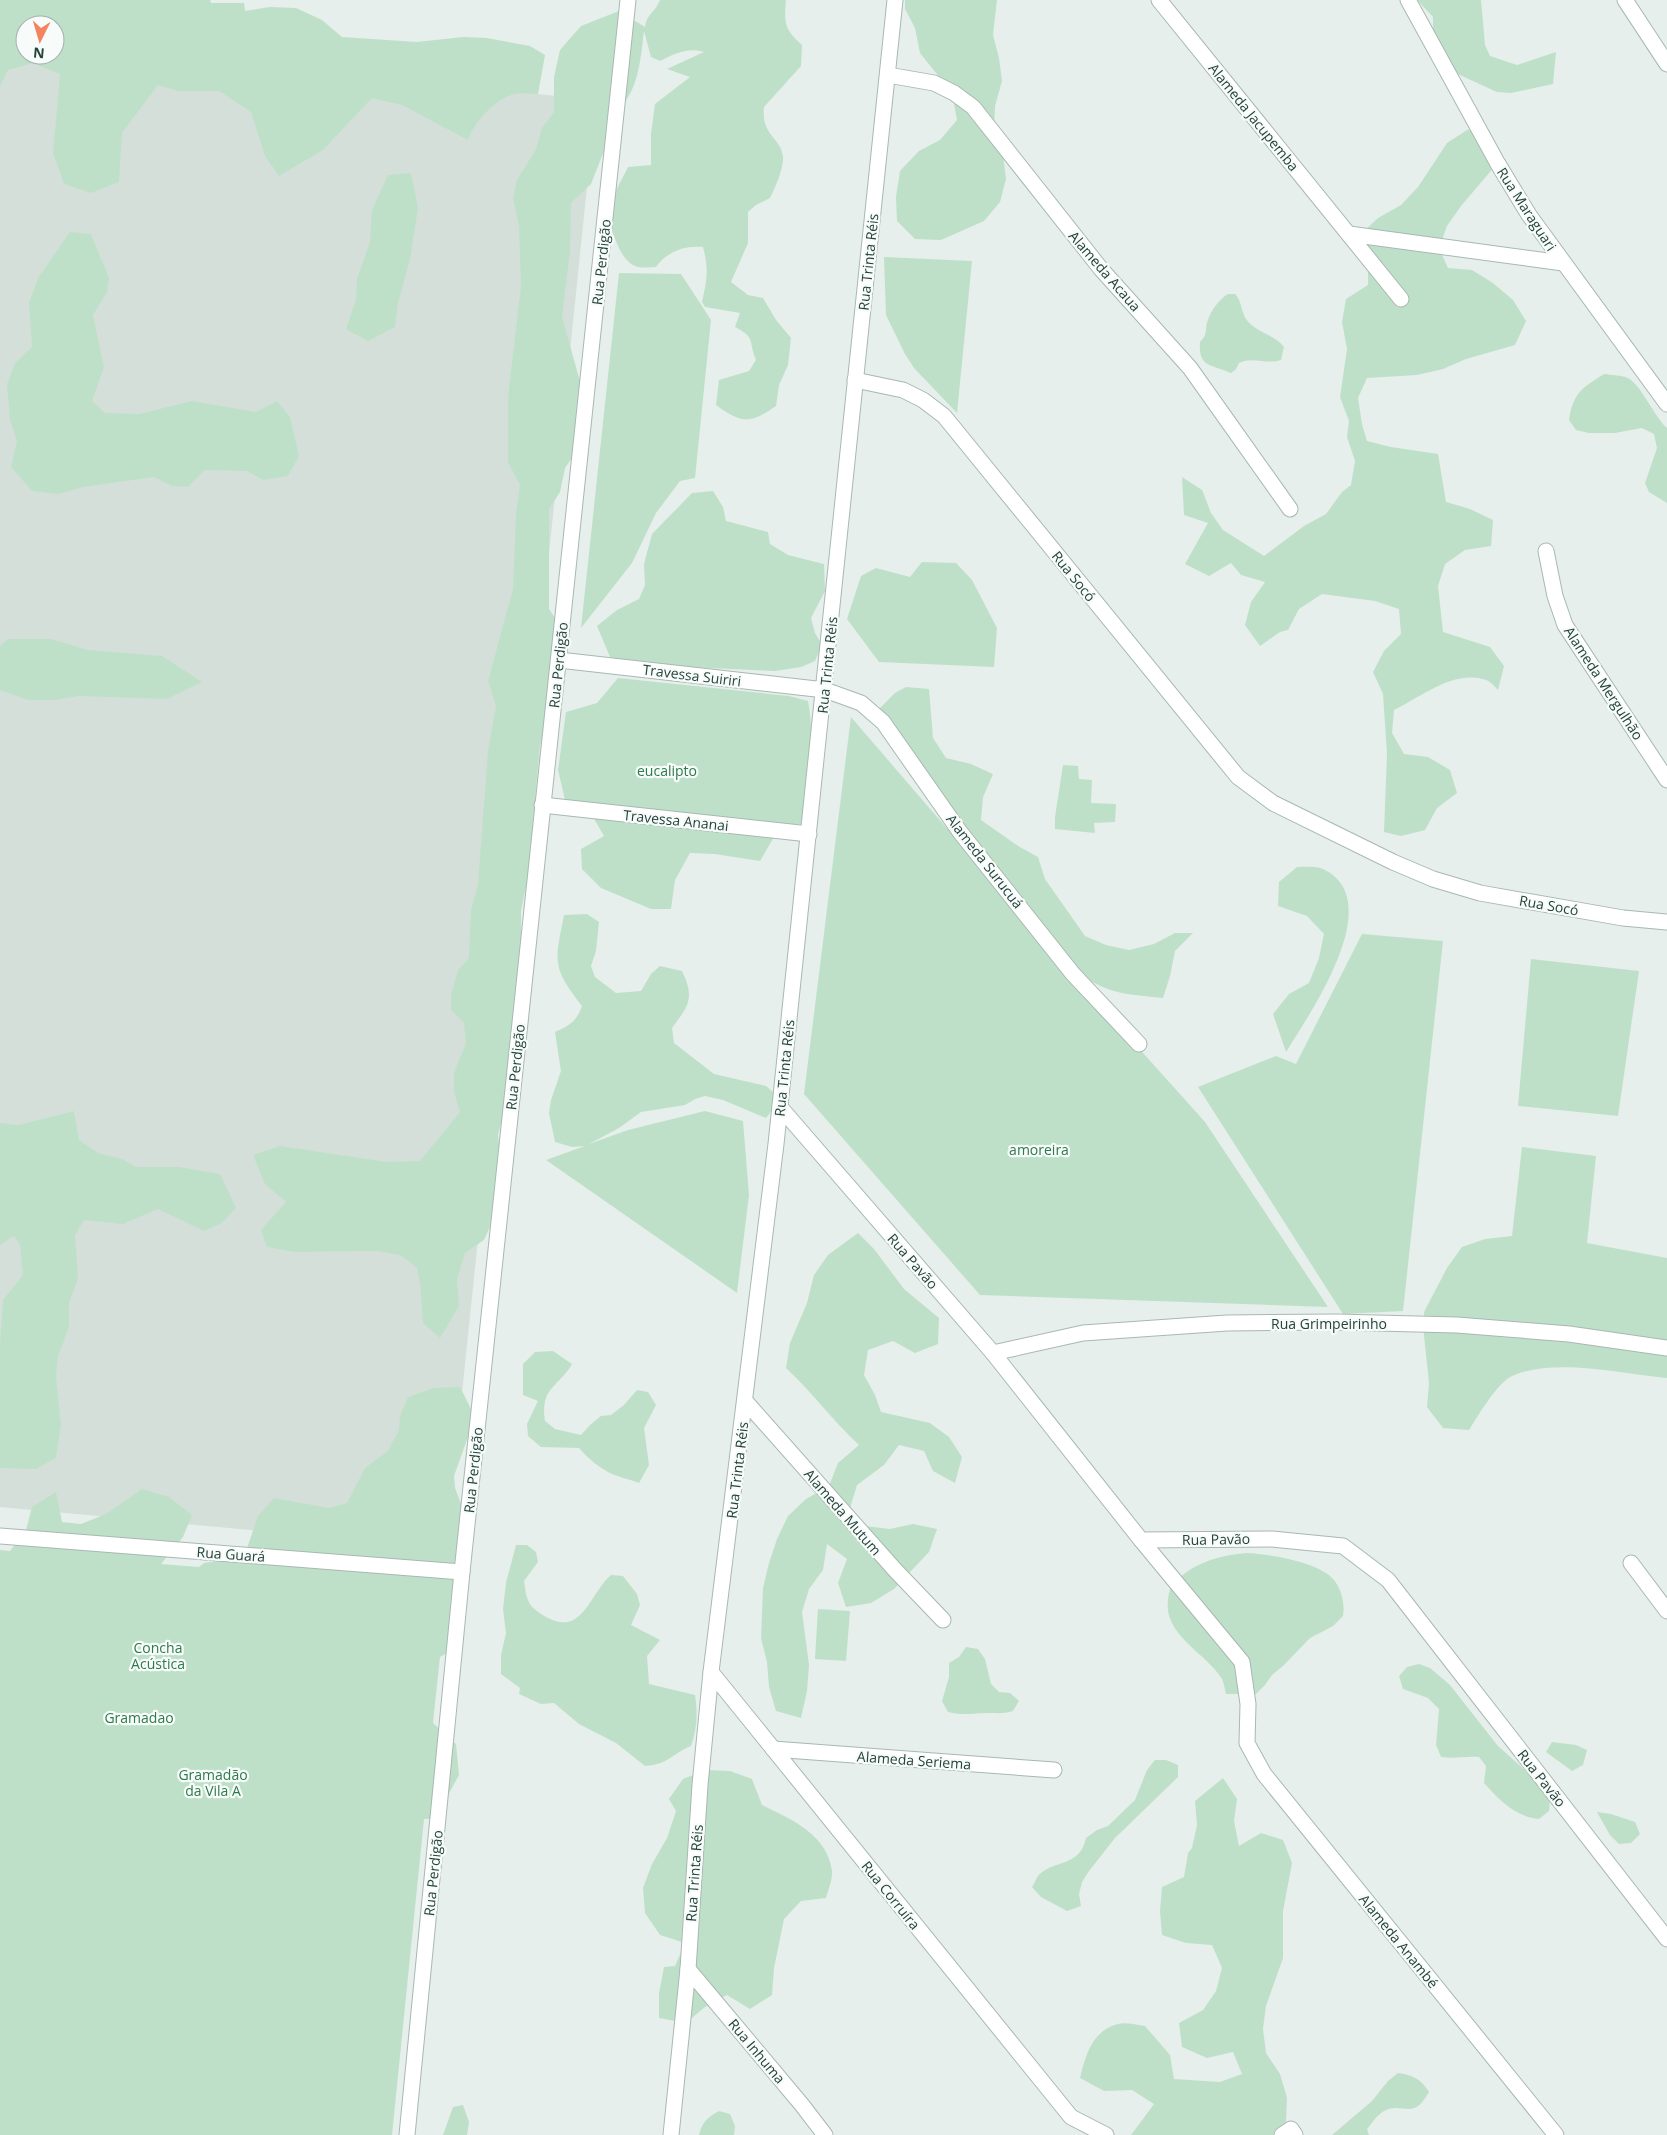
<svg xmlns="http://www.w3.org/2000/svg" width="1667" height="2135" font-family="'Open Sans',sans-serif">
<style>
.built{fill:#d4dfda}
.green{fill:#bfe0c8;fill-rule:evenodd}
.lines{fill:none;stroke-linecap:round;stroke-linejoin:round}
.minor-casing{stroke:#a8b8b2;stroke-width:17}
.minor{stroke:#fff;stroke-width:15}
.labels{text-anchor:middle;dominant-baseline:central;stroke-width:4.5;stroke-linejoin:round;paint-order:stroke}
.street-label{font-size:14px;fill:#24423a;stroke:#f7fbf9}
.park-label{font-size:14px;fill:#2d7a4b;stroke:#f7fbf9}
</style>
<rect width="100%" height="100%" fill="#e6efeb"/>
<path class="built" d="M 0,39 L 25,55 L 55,55 L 55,45 L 596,100 L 446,1548 L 0,1507 Z"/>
<g class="green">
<path d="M 0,0 L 210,0 L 211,3 L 244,3 L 245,11 L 270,7 L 296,8 L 322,20 L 342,37 L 417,42 L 463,37 L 487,38 L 530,46 L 545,55 L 538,94 C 530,94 521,93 514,94 C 495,99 474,123 468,140 L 402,105 L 372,98 L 323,150 L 279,176 L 265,156 L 251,112 L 219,91 L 178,91 L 158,85 L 122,133 L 119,182 L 91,193 L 64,184 L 53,153 L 60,74 L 33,63 L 8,70 L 0,86 ZM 25,25 L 55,25 L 55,55 L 25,55 Z"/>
<path d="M 660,0 L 786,0 C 784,23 784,29 802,45 L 801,66 L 764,107 C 761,136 781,137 783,157 C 784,168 775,188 770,198 L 756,205 L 748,212 L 748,243 L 731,282 L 748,295 L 763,298 L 776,320 L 791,338 L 788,365 L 779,385 L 776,406 C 750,424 742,424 716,405 L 719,380 L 749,371 L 756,360 C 748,340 756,338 735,327 L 740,313 L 705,307 L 702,302 C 707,280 709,269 703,247 C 685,245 666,252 656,267 C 648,267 640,269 633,265 C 620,259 607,223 610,210 C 612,195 622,180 628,167 L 651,165 L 651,134 L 655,104 L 690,77 L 667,69 L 704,52 C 688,47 674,54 660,61 L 651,57 L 644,31 C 641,55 639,87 622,105 L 591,184 L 571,203 L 570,251 L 562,317 L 583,392 L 577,451 L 565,468 L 560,492 L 549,509 L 549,609 L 559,624 L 546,721 L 540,746 L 533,821 L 532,858 L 521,911 L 521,947 L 503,1116 L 498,1135 L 501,1163 L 493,1220 L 484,1240 L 465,1253 L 457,1280 L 459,1306 L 440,1338 L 423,1323 L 420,1283 L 417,1268 L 400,1255 L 376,1251 L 294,1252 L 267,1247 L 261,1230 L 286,1202 L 265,1184 L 253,1155 L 280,1146 L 387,1162 L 420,1161 L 460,1112 L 454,1092 L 454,1073 L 466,1043 L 464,1023 L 451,1010 L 451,995 L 458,970 L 469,958 L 471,910 L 478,884 L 488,751 L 496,706 L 488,681 L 513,589 L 516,513 L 520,485 L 508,462 L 508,397 L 521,286 L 519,226 L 513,198 L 517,180 L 536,149 L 542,128 L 554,112 L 554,77 L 560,50 L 581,26 L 619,11 L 645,27 C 647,13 655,13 660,0 Z"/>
<path d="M 905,0 L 997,0 L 993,35 L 999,58 L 1002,81 L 995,106 L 994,131 L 1003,155 L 1006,179 L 1000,202 L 984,221 L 941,240 L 915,239 L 897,221 L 896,197 L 900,171 L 919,151 L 940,140 L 957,120 L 952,93 L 920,53 L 915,28 L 905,9 Z"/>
<path d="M 1417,0 L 1481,0 L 1485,45 L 1490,56 L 1517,65 L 1556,52 L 1553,84 L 1511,93 L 1497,92 L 1460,75 L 1448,68 L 1433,33 L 1433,17 Z"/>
<path d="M 1474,129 L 1495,166 L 1461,206 L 1447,226 L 1439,248 L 1448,268 L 1472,270 L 1493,283 L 1513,300 L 1526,321 L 1515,345 L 1466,359 L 1443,369 L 1417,375 L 1367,378 L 1358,398 L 1362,424 L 1367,441 L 1391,447 L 1438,454 L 1446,502 L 1470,509 L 1493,520 L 1491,546 L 1465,550 L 1445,564 L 1438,586 L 1443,632 L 1490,647 L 1504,666 L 1498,690 C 1495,687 1490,681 1486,680 C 1454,669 1421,697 1394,710 L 1392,733 L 1404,754 L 1428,757 L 1450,770 L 1457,793 L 1437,808 L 1425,830 L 1401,836 L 1384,832 L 1387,754 L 1383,694 L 1373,672 L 1384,651 L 1401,634 L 1399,609 L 1375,601 L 1322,594 L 1299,609 L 1288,630 L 1280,632 L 1260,646 L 1245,625 L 1251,602 L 1265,582 L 1241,575 L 1231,563 L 1209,576 L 1185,564 L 1208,523 L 1184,515 L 1182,477 L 1202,490 L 1211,513 L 1223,530 L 1264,556 L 1304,526 L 1326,514 L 1342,492 L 1351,485 L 1355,461 L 1347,437 L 1349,421 L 1340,397 L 1347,349 L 1342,322 L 1346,299 L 1368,285 L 1368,261 L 1361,234 L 1378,218 L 1401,205 L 1418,187 L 1447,143 L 1467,130 Z"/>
<path d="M 411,173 L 418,208 L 410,259 L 398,303 L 395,327 L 368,341 L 346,329 L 356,300 L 357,279 L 370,242 L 372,210 L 388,175 Z"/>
<path d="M 70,232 L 91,234 L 109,278 L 107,292 L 93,315 L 104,367 L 92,401 L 105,413 L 139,414 L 192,401 L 256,412 L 277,401 L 290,417 L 299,456 L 288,476 L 263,480 L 247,471 L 205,470 L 188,487 L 172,486 L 154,477 L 83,487 L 59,494 L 32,491 L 11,467 L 17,441 L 10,420 L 7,384 L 15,363 L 32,347 L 29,303 L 38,278 Z"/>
<path d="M 884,257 L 972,261 L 957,413 L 914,368 L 905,354 L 886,315 Z"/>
<path d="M 619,273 L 681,274 L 711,320 L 695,478 L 680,481 L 656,513 L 632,563 L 581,628 Z"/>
<path d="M 1228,294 L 1235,294 C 1242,301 1241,311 1246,319 C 1256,333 1274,334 1284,347 L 1281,360 C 1267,365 1253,356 1239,363 L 1236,369 L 1231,373 C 1212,364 1198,368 1200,342 C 1209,333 1204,330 1208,320 C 1210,312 1220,298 1228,294 Z"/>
<path d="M 1604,374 C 1611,375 1621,375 1628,378 C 1642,386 1653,415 1667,428 L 1667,503 L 1649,492 L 1645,483 L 1657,448 L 1654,434 L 1642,428 L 1615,433 L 1589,433 L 1576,430 L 1569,420 C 1573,393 1582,388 1604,374 Z"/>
<path d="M 713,491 L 723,507 L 726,521 L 768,532 L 770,544 L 788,555 L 824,564 L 825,591 L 811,618 L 815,633 L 822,645 L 815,661 L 801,667 L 775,671 L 642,665 L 610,657 L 597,626 L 617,610 L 639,599 L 645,585 L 644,564 L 652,534 L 692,493 Z"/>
<path d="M 922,562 L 956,563 L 972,580 L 997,628 L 994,667 L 879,662 L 847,619 L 861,576 L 876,568 L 910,577 Z"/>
<path d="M 8,639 L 51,639 L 88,650 L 162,656 L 202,682 L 167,699 L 79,696 L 54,700 L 28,700 L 0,690 L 0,646 Z"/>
<path d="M 618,678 L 789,696 L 808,701 C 816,743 808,782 801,824 L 781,825 L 760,861 L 715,854 L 690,853 L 675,880 L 671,909 L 651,909 L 601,888 L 582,869 L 581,849 L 604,836 L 593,817 L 565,800 L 558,770 L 566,712 L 597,703 Z"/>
<path d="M 906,687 L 929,689 L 933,738 L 946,758 L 971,764 L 993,774 L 983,797 L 981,820 L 1018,846 L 1038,857 L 1045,879 L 1085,936 L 1106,945 L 1129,950 L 1154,944 L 1175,933 L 1193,933 L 1175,951 L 1170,976 L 1163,998 C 1120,994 1103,993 1068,965 L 877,711 L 895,693 Z"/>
<path d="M 851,717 L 1073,975 L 1205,1122 L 1328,1307 L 980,1295 L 804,1094 Z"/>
<path d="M 1063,765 L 1078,766 L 1079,779 L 1092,780 L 1091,803 L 1116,804 L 1115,822 L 1094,823 L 1095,833 L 1055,829 L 1055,817 Z"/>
<path d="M 1297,867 C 1305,867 1316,866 1323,869 C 1389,900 1310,1013 1286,1052 L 1273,1014 L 1289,994 L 1309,983 L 1319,958 L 1324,934 L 1307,916 L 1278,906 L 1279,882 Z"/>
<path d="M 587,914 L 599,922 L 596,951 L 591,966 L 595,977 L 616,993 L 641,991 L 651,974 L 660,966 L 682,971 C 695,998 689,1005 672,1028 L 674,1043 L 714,1074 L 766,1086 L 773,1092 C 773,1102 774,1110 766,1118 L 723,1100 L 705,1096 L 695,1099 L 685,1105 L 641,1112 L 619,1128 L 589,1144 L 628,1130 L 705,1111 L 743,1121 L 749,1195 L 737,1293 L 546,1160 L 585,1146 L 572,1147 L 555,1142 L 549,1113 L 551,1100 L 561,1071 L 555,1032 C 569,1026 577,1021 582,1006 C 551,966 555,962 564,915 Z"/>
<path d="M 1362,934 L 1443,941 L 1403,1311 L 1343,1314 L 1198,1087 L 1276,1056 L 1296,1064 Z"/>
<path d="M 1531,959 L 1639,971 L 1618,1116 L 1518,1106 Z"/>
<path d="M 74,1111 L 79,1140 L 98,1153 L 122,1159 L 136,1167 L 179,1167 L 220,1174 L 236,1208 L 222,1223 L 204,1231 L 158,1209 L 123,1224 L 84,1220 L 75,1235 L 78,1278 L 69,1303 L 69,1327 L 58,1356 L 56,1376 L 61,1425 L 56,1458 L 36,1469 L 0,1468 L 0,1345 L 3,1300 L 23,1275 L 20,1245 L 14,1236 L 0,1245 L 0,1123 L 18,1125 Z"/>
<path d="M 1522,1147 L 1596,1156 L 1587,1243 L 1667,1258 L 1667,1378 C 1623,1374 1553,1357 1512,1376 C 1497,1383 1478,1416 1469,1430 L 1443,1428 L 1427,1407 L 1429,1383 L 1424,1336 L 1424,1312 L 1447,1268 L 1462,1247 L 1485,1239 L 1512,1236 Z"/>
<path d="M 858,1233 L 874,1249 L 904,1289 L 939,1318 L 938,1344 L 915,1353 L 893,1341 L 868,1350 L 864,1375 L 875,1395 L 881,1412 L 930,1423 L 949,1437 L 962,1457 L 955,1483 L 933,1471 L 924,1451 L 899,1445 L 884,1465 L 857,1485 L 850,1508 L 865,1526 L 890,1529 L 913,1524 L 937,1529 L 929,1552 L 894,1589 L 871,1603 L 846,1607 L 838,1583 L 847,1559 L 827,1544 L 823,1570 L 809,1589 L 802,1612 L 809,1665 L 807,1691 L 801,1718 L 776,1711 L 769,1687 L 767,1662 L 761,1638 L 763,1588 L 769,1563 L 777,1539 L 788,1516 L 806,1499 L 829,1486 L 838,1463 L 859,1445 C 833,1421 812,1392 786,1368 L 790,1343 L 807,1303 L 814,1275 L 828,1255 Z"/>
<path d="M 553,1351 L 572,1364 C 558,1388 540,1387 545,1421 L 555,1429 L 581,1435 L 590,1425 L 601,1416 L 611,1415 L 624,1405 L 637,1390 L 648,1392 L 656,1405 L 644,1428 L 649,1465 L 639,1483 C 629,1479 617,1477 608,1472 C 597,1466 587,1457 579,1448 L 541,1447 L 528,1436 L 527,1424 L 538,1401 L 523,1395 L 523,1364 L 535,1352 Z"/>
<path d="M 460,1387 L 475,1417 L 454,1476 L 455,1488 L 463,1509 L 447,1653 L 440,1657 L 433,1723 L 456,1744 L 459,1775 L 435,1819 L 424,1819 L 392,2135 L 0,2135 L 0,1550 L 10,1551 L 26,1530 L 32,1507 L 56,1492 L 62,1522 L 81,1524 L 106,1514 L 142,1489 L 169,1497 L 192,1515 L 183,1537 L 161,1564 L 199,1567 L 204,1563 L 244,1557 L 258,1516 L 274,1498 L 329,1508 L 347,1503 L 365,1468 L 388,1451 L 399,1430 L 400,1416 L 408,1397 L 434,1388 Z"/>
<path d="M 516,1545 L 527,1545 L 536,1552 L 538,1562 L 524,1581 C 527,1602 528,1607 548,1618 C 583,1636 590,1593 611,1575 L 623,1576 L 637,1594 L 640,1605 L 631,1625 L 660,1640 L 647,1656 L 649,1684 L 695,1695 C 698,1713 697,1729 691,1746 C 671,1754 670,1764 645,1766 L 616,1743 L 579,1724 L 554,1703 L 541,1704 L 519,1694 L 520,1688 L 501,1674 L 501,1655 L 506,1633 L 503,1609 L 506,1583 Z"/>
<path d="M 1247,1553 C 1268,1554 1320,1562 1334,1580 C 1342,1590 1345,1605 1343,1616 L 1333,1626 L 1310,1638 L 1283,1666 L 1272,1675 L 1265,1685 L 1256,1694 L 1226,1694 C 1225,1690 1224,1683 1222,1679 C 1206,1653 1163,1635 1168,1600 C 1169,1589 1172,1584 1180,1577 C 1199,1561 1222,1555 1247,1553 Z"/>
<path d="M 818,1609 L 850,1611 L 846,1661 L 815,1659 Z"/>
<path d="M 966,1647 L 978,1649 L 985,1659 L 991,1684 L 999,1692 L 1010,1693 L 1019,1701 L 1013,1711 C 1004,1714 998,1713 989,1713 C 973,1713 965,1716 948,1712 L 942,1701 L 949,1677 L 949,1663 L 959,1657 Z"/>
<path d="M 1419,1664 L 1430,1668 L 1450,1685 L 1498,1746 L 1536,1780 L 1550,1798 L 1549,1811 L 1539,1819 C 1516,1817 1499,1800 1484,1783 L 1486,1766 L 1479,1757 C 1466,1756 1454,1759 1441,1757 L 1436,1745 L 1439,1709 L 1428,1698 L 1403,1689 L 1399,1676 L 1407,1667 Z"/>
<path d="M 1552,1742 L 1576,1745 L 1587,1750 L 1583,1765 L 1572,1771 L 1546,1752 Z"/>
<path d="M 1155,1760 L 1166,1760 L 1178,1765 L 1178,1777 L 1115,1838 L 1089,1871 L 1082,1882 L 1079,1894 L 1081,1906 L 1067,1911 L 1041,1897 L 1032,1887 C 1034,1884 1036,1879 1038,1876 C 1053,1859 1080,1868 1086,1838 L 1097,1830 L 1108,1826 L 1135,1800 L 1147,1770 Z"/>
<path d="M 706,1770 L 730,1771 L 752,1779 L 762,1805 C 791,1819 828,1835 832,1871 C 833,1879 828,1890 826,1898 L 801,1901 L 784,1919 L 774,1968 L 772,1995 L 750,2009 L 727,1995 L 705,2007 L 686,2023 L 659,2018 L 659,1993 L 664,1967 L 675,1966 L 685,1943 L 660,1935 L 645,1913 L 643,1888 L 652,1864 L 667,1838 L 676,1811 L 669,1799 L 683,1779 Z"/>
<path d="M 1223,1778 L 1237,1799 L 1234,1821 L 1239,1846 L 1261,1833 L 1283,1840 L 1292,1863 L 1283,1911 L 1283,1958 L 1266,2006 L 1263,2029 L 1266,2053 L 1280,2074 L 1287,2098 L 1286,2122 L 1291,2129 L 1287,2135 L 1131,2135 L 1154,2104 L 1132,2090 L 1104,2091 L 1080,2078 C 1086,2054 1092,2031 1118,2024 C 1126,2022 1137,2025 1145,2026 L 1170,2055 L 1174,2079 L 1220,2082 L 1242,2074 L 1233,2052 L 1207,2058 L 1182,2047 L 1179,2023 L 1203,2010 L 1216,1991 L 1222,1968 L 1212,1945 L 1186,1943 L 1162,1935 L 1160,1911 L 1162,1887 L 1184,1877 L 1188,1853 L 1192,1848 L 1197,1825 L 1195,1801 Z"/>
<path d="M 1597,1812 L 1611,1814 L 1635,1822 L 1640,1834 L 1631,1843 L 1619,1844 L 1610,1835 Z"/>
<path d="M 1398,2073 C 1413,2075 1421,2079 1429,2092 C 1412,2122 1404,2101 1384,2111 C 1377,2115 1372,2123 1367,2129 L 1369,2135 L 1332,2135 L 1372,2101 L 1388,2081 Z"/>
<path d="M 463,2105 L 469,2122 L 467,2135 L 443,2135 L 453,2107 Z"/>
<path d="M 719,2111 L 730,2114 L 735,2126 L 734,2135 L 699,2135 C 702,2122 708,2117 719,2111 Z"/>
</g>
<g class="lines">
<defs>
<g id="minor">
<path d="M 1159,0 L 1401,299"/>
<path d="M 1408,0 L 1498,164 L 1529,215 L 1667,404"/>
<path d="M 1625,0 L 1667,64"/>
<path d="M 888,75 L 934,83 L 954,93 L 973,107 L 1101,269 L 1190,368 L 1290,509"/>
<path d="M 1349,234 L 1563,263"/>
<path d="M 855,380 L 903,390 L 923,400 L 944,416 L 1238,777 L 1273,803 L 1393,862 L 1433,879 L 1480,893 L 1623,918 L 1667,922"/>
<path d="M 1546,551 L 1555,596 L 1565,625 L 1667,780"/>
<path d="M 559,660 L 825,690 L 861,703 L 883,722 L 960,832 L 1073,974 L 1139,1044"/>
<path d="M 542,805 L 809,834"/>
<path d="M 780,1107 L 993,1353 L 1141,1540 L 1272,1539 L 1343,1546 L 1388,1580 L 1667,1939"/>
<path d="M 993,1353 L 1083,1333 L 1227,1323 L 1336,1322 L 1457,1325 L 1569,1334 L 1667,1348"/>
<path d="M 746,1402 L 896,1571 L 943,1620"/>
<path d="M 0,1536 L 462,1572"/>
<path d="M 1141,1540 L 1242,1662 L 1248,1704 L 1247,1743 L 1264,1774 L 1556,2135"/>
<path d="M 1631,1563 L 1667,1611"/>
<path d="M 711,1672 L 1071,2117 L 1106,2135"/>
<path d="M 773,1749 L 1054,1770"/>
<path d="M 688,1969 L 802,2105 L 825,2135"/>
<path d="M 407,2135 L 462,1572 L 628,0"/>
<path d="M 671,2135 L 688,1969 L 700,1785 L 711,1672 L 776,1144 L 895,0"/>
<path d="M 1282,2135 L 1291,2129 L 1295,2135"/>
</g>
</defs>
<use href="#minor" class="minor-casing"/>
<use href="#minor" class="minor"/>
</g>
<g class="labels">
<g class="street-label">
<text transform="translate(1254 117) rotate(51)">Alameda Jacupemba</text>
<text transform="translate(1527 209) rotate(57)">Rua Maraguari</text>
<text transform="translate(601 262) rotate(-84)">Rua Perdigão</text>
<text transform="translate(868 262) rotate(-84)">Rua Trinta Réis</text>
<text transform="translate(1105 271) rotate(49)">Alameda Acaua</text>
<text transform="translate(1074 576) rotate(51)">Rua Socó</text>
<text transform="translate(558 665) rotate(-84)">Rua Perdigão</text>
<text transform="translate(827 665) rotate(-84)">Rua Trinta Réis</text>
<text transform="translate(692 675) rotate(7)">Travessa Suiriri</text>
<text transform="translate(1604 683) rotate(57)">Alameda Mergulhão</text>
<text transform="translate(676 820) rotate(6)">Travessa Ananai</text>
<text transform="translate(985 861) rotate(52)">Alameda Surucuá</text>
<text transform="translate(1549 905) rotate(10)">Rua Socó</text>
<text transform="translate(515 1067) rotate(-84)">Rua Perdigão</text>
<text transform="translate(784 1068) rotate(-84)">Rua Trinta Réis</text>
<text transform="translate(913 1261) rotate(49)">Rua Pavão</text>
<text x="1329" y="1323">Rua Grimpeirinho</text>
<text transform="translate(473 1470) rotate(-84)">Rua Perdigão</text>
<text transform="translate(737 1470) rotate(-83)">Rua Trinta Réis</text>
<text transform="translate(843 1512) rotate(49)">Alameda Mutum</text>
<text transform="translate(1216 1539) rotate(-1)">Rua Pavão</text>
<text transform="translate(231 1554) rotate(4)">Rua Guará</text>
<text transform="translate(914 1760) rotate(4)">Alameda Seriema</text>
<text transform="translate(1542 1778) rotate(52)">Rua Pavão</text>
<text transform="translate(433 1873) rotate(-84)">Rua Perdigão</text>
<text transform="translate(694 1873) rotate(-86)">Rua Trinta Réis</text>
<text transform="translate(891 1895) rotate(51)">Rua Corruíra</text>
<text transform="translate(1399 1941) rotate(51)">Alameda Anambé</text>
<text transform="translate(757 2051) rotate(50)">Rua Inhuma</text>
</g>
<g class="park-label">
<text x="667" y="770">eucalipto</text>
<text x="1039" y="1149">amoreira</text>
<text x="158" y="1647">Concha<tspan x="158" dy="16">Acústica</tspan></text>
<text x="139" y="1717">Gramadao</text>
<text x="213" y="1774">Gramadão<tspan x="213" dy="16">da Vila A</tspan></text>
</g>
</g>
<g transform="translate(40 40) rotate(185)"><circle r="24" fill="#f7fbf9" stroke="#a3b1ad"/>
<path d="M0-4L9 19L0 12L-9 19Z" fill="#f4845f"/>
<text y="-8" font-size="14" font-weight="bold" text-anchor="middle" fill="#24423a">N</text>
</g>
</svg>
